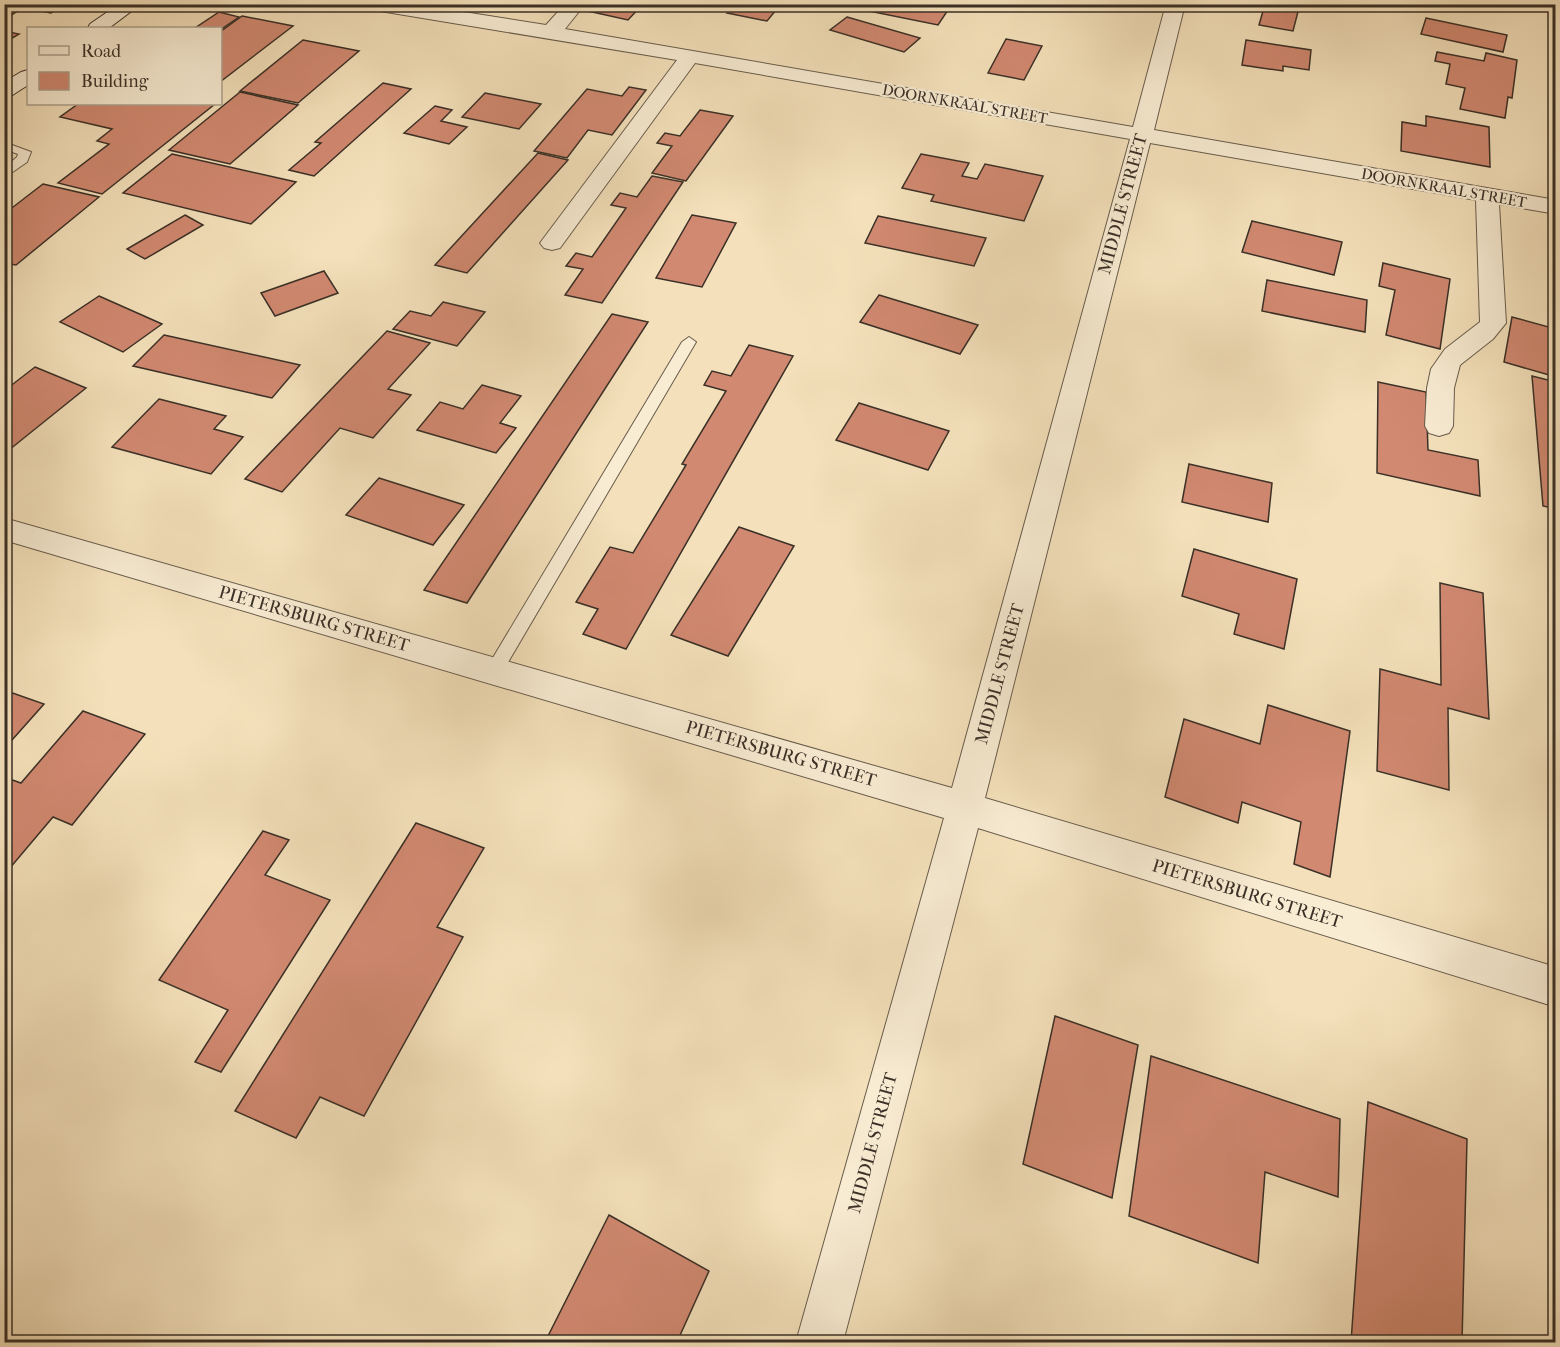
<svg xmlns="http://www.w3.org/2000/svg" width="1560" height="1347" font-family="'IM FELL French Canon',serif">
<style>
.building{fill:#d18971;stroke:#3a3027;stroke-width:1.5}
.lines{fill:none;stroke-linecap:round;stroke-linejoin:round}
.lane-casing{stroke:#685c4c;stroke-width:2}
.street-casing{stroke:#685c4c;stroke-width:2}
.secondary-casing{stroke:#3a3027;stroke-width:2}
.lane{fill:#f8ecd3;fill-rule:evenodd}
.street{fill:#f8ecd3;fill-rule:evenodd}
.secondary{fill:#f8ecd3;fill-rule:evenodd}
.labels{text-anchor:middle;dominant-baseline:central;stroke-width:4.5;stroke-linejoin:round;paint-order:stroke}
.far-street-label{font-size:15px;fill:#3a3027;stroke:#f8ecd3}
.street-label{font-size:18px;fill:#3a3027;stroke:#f8ecd3}
</style>
<rect width="100%" height="100%" fill="#f4e1bb"/>
<filter id="stains"><feTurbulence type="fractalNoise" baseFrequency=".00333" numOctaves="4"/><feColorMatrix values="0 0 0 0 .2 0 0 0 0 .09 0 0 0 0 .02 0 0 0 .5 -.17"/></filter>
<radialGradient id="worn" r=".72"><stop offset=".6" stop-color="#630" stop-opacity="0"/><stop offset="1" stop-color="#630" stop-opacity=".3"/></radialGradient>
<g class="building">
<path d="M 4,4 L 28,4 L 4,20 Z"/>
<path d="M 39,4 L 65,4 L 51,13 L 32,9 Z"/>
<path d="M 595,4 L 643,4 L 628,20 L 588,11 Z"/>
<path d="M 735,4 L 781,4 L 767,21 L 727,13 Z"/>
<path d="M 851,4 L 936,4 L 950,7 L 938,25 L 849,7 Z"/>
<path d="M 1265,4 L 1300,4 L 1293,31 L 1259,25 Z"/>
<path d="M 219,12 L 239,17 L 220,30 L 195,28 Z"/>
<path d="M 242,16 L 293,26 L 220,82 L 220,32 Z"/>
<path d="M 847,17 L 920,38 L 904,52 L 830,30 Z"/>
<path d="M 1426,18 L 1507,35 L 1503,52 L 1421,34 Z"/>
<path d="M 4,31 L 19,34 L 4,43 Z"/>
<path d="M 1006,39 L 1042,46 L 1024,80 L 988,73 Z"/>
<path d="M 303,40 L 359,51 L 298,103 L 240,91 Z"/>
<path d="M 1246,40 L 1311,50 L 1309,70 L 1283,66 L 1283,71 L 1242,65 Z"/>
<path d="M 1437,52 L 1484,61 L 1486,53 L 1517,60 L 1512,98 L 1508,97 L 1505,118 L 1460,109 L 1465,88 L 1446,84 L 1450,64 L 1435,61 Z"/>
<path d="M 383,83 L 411,89 L 314,176 L 289,170 L 321,143 L 315,142 Z"/>
<path d="M 629,87 L 646,90 L 612,135 L 588,130 L 567,158 L 534,151 L 587,89 L 622,96 Z"/>
<path d="M 240,92 L 298,105 L 230,164 L 169,150 Z"/>
<path d="M 485,93 L 541,104 L 519,129 L 462,117 Z"/>
<path d="M 78,104 L 215,104 L 102,194 L 58,183 L 109,144 L 97,141 L 112,129 L 60,117 Z"/>
<path d="M 435,106 L 452,110 L 441,121 L 467,127 L 449,144 L 404,133 Z"/>
<path d="M 700,110 L 733,116 L 686,181 L 652,173 L 672,146 L 657,143 L 665,133 L 680,136 Z"/>
<path d="M 1426,116 L 1489,127 L 1490,167 L 1401,151 L 1402,122 L 1426,126 Z"/>
<path d="M 538,153 L 568,160 L 467,273 L 435,265 Z"/>
<path d="M 172,154 L 296,182 L 251,224 L 123,193 Z"/>
<path d="M 921,154 L 969,163 L 962,176 L 977,179 L 985,164 L 1043,176 L 1024,221 L 931,201 L 934,195 L 902,188 Z"/>
<path d="M 652,176 L 683,182 L 602,303 L 565,295 L 583,269 L 566,266 L 576,253 L 592,257 L 626,208 L 611,205 L 620,193 L 637,197 Z"/>
<path d="M 43,184 L 99,197 L 16,265 L 4,263 L 4,214 Z"/>
<path d="M 185,215 L 203,225 L 145,259 L 127,249 Z"/>
<path d="M 692,215 L 736,223 L 702,287 L 656,278 Z"/>
<path d="M 878,216 L 986,238 L 974,266 L 865,243 Z"/>
<path d="M 1252,221 L 1342,242 L 1334,275 L 1242,252 Z"/>
<path d="M 1383,263 L 1450,279 L 1440,349 L 1386,335 L 1395,290 L 1379,286 Z"/>
<path d="M 324,271 L 338,293 L 275,316 L 261,293 Z"/>
<path d="M 1267,280 L 1367,300 L 1365,332 L 1262,311 Z"/>
<path d="M 879,295 L 978,325 L 960,354 L 860,322 Z"/>
<path d="M 99,296 L 162,324 L 123,352 L 60,322 Z"/>
<path d="M 443,302 L 485,312 L 457,346 L 393,329 L 410,311 L 431,316 Z"/>
<path d="M 612,314 L 648,322 L 467,603 L 424,590 Z"/>
<path d="M 1512,317 L 1556,329 L 1556,377 L 1504,362 Z"/>
<path d="M 387,331 L 430,343 L 388,389 L 411,395 L 373,438 L 340,428 L 282,492 L 245,479 Z"/>
<path d="M 164,335 L 300,365 L 272,398 L 133,366 Z"/>
<path d="M 749,345 L 793,356 L 626,649 L 583,634 L 598,609 L 576,602 L 610,547 L 633,553 L 686,465 L 682,464 L 726,391 L 704,385 L 712,371 L 731,376 Z"/>
<path d="M 35,367 L 86,388 L 4,454 L 4,391 Z"/>
<path d="M 1532,376 L 1556,382 L 1556,509 L 1543,506 Z"/>
<path d="M 1378,382 L 1426,392 L 1428,450 L 1478,460 L 1480,496 L 1377,473 Z"/>
<path d="M 482,385 L 521,396 L 500,423 L 516,428 L 496,453 L 417,430 L 440,402 L 463,409 Z"/>
<path d="M 159,399 L 226,416 L 214,429 L 243,437 L 211,474 L 112,447 Z"/>
<path d="M 859,403 L 949,431 L 928,470 L 836,440 Z"/>
<path d="M 1189,464 L 1272,483 L 1268,522 L 1182,502 Z"/>
<path d="M 379,478 L 464,505 L 433,545 L 346,515 Z"/>
<path d="M 739,527 L 794,546 L 728,656 L 671,635 Z"/>
<path d="M 1194,549 L 1297,579 L 1284,649 L 1234,634 L 1239,614 L 1182,596 Z"/>
<path d="M 1440,583 L 1483,593 L 1489,719 L 1448,708 L 1449,790 L 1377,771 L 1380,669 L 1441,685 Z"/>
<path d="M 4,690 L 44,704 L 4,749 Z"/>
<path d="M 1268,705 L 1350,731 L 1330,877 L 1294,864 L 1301,822 L 1242,802 L 1238,823 L 1165,797 L 1184,719 L 1260,744 Z"/>
<path d="M 83,711 L 145,734 L 72,825 L 53,817 L 4,875 L 4,777 L 21,783 Z"/>
<path d="M 416,823 L 484,848 L 437,927 L 463,937 L 364,1116 L 320,1097 L 296,1138 L 235,1111 Z"/>
<path d="M 263,831 L 289,840 L 265,875 L 330,900 L 221,1072 L 195,1062 L 228,1010 L 159,980 Z"/>
<path d="M 1055,1016 L 1138,1045 L 1112,1198 L 1023,1164 Z"/>
<path d="M 1151,1056 L 1340,1119 L 1338,1197 L 1265,1172 L 1258,1263 L 1129,1216 Z"/>
<path d="M 1368,1102 L 1467,1139 L 1462,1342 L 1351,1342 Z"/>
<path d="M 609,1215 L 709,1271 L 677,1342 L 545,1342 Z"/>
</g>
<g class="lines">
<defs>
<g id="lane">
<path d="M 4,142 L 31,152 L 27,162 L 4,178 L 4,168 L 17,157 L 18,154 L 4,149 Z"/>
<path d="M 689,337 L 696,342 L 500,676 L 494,678 L 488,676 L 485,671 L 488,666 L 682,342 Z"/>
</g>
<path id="street" d="M 365,4 L 413,4 L 546,25 L 565,4 L 585,4 L 565,29 L 1133,127 L 1166,4 L 1185,4 L 1154,130 L 1556,200 L 1556,214 L 1499,204 L 1506,323 L 1493,339 L 1460,365 L 1454,388 L 1453,426 L 1449,433 L 1439,436 L 1429,433 L 1425,426 L 1427,388 L 1431,369 L 1445,349 L 1480,322 L 1476,200 L 1150,143 L 985,798 L 1556,967 L 1556,1007 L 978,828 L 843,1342 L 796,1342 L 944,818 L 4,540 L 4,518 L 952,788 L 1130,139 L 695,63 L 560,248 L 552,250 L 544,248 L 540,243 L 677,60 L 374,10 L 367,8 Z"/>
<g id="secondary">
<path d="M 119,4 L 141,4 L 109,28 L 88,28 L 90,24 Z"/>
<path d="M 28,70 L 28,85 L 11,96 L 4,98 L 4,82 L 21,72 Z"/>
</g>
</defs>
<use href="#lane" class="lane-casing"/>
<use href="#street" class="street-casing"/>
<use href="#secondary" class="secondary-casing"/>
<use href="#lane" class="lane"/>
<use href="#street" class="street"/>
<use href="#secondary" class="secondary"/>
</g>
<g class="labels">
<g class="far-street-label">
<text transform="translate(965 104) rotate(10)">DOORNKRAAL STREET</text>
<text transform="translate(1444 188) rotate(10)">DOORNKRAAL STREET</text>
</g>
<g class="street-label">
<text transform="translate(1123 204) rotate(-75)">MIDDLE STREET</text>
<text transform="translate(314 619) rotate(16)">PIETERSBURG STREET</text>
<text transform="translate(1000 674) rotate(-75)">MIDDLE STREET</text>
<text transform="translate(781 754) rotate(16)">PIETERSBURG STREET</text>
<text transform="translate(1247 894) rotate(17)">PIETERSBURG STREET</text>
<text transform="translate(873 1143) rotate(-75)">MIDDLE STREET</text>
</g>
</g>
<rect width="1560" height="1347" fill="none" stroke="#f4e1bb" stroke-width="24"/>
<rect x="6" y="6" width="1548" height="1335" fill="none" stroke="#3a3027" stroke-width="3"/>
<rect x="12" y="12" width="1536" height="1323" fill="none" stroke="#3a3027" stroke-width="1.5"/>
<rect x="27" y="27" width="195" height="78" fill="#f8ecd3" stroke="#aca18e" stroke-width="1.5"/>
<rect x="39" y="46" width="30" height="9" fill="#f8ecd3" stroke="#aca18e" stroke-width="1.5"/>
<text x="81" y="57" font-size="18" fill="#3a3027">Road</text>
<rect x="39" y="72" width="30" height="18" fill="#d18971" stroke="#aca18e" stroke-width="1.5"/>
<text x="81" y="87" font-size="18" fill="#3a3027">Building</text>
<rect width="100%" height="100%" filter="url(#stains)"/>
<rect width="100%" height="100%" fill="url(#worn)"/>
</svg>
